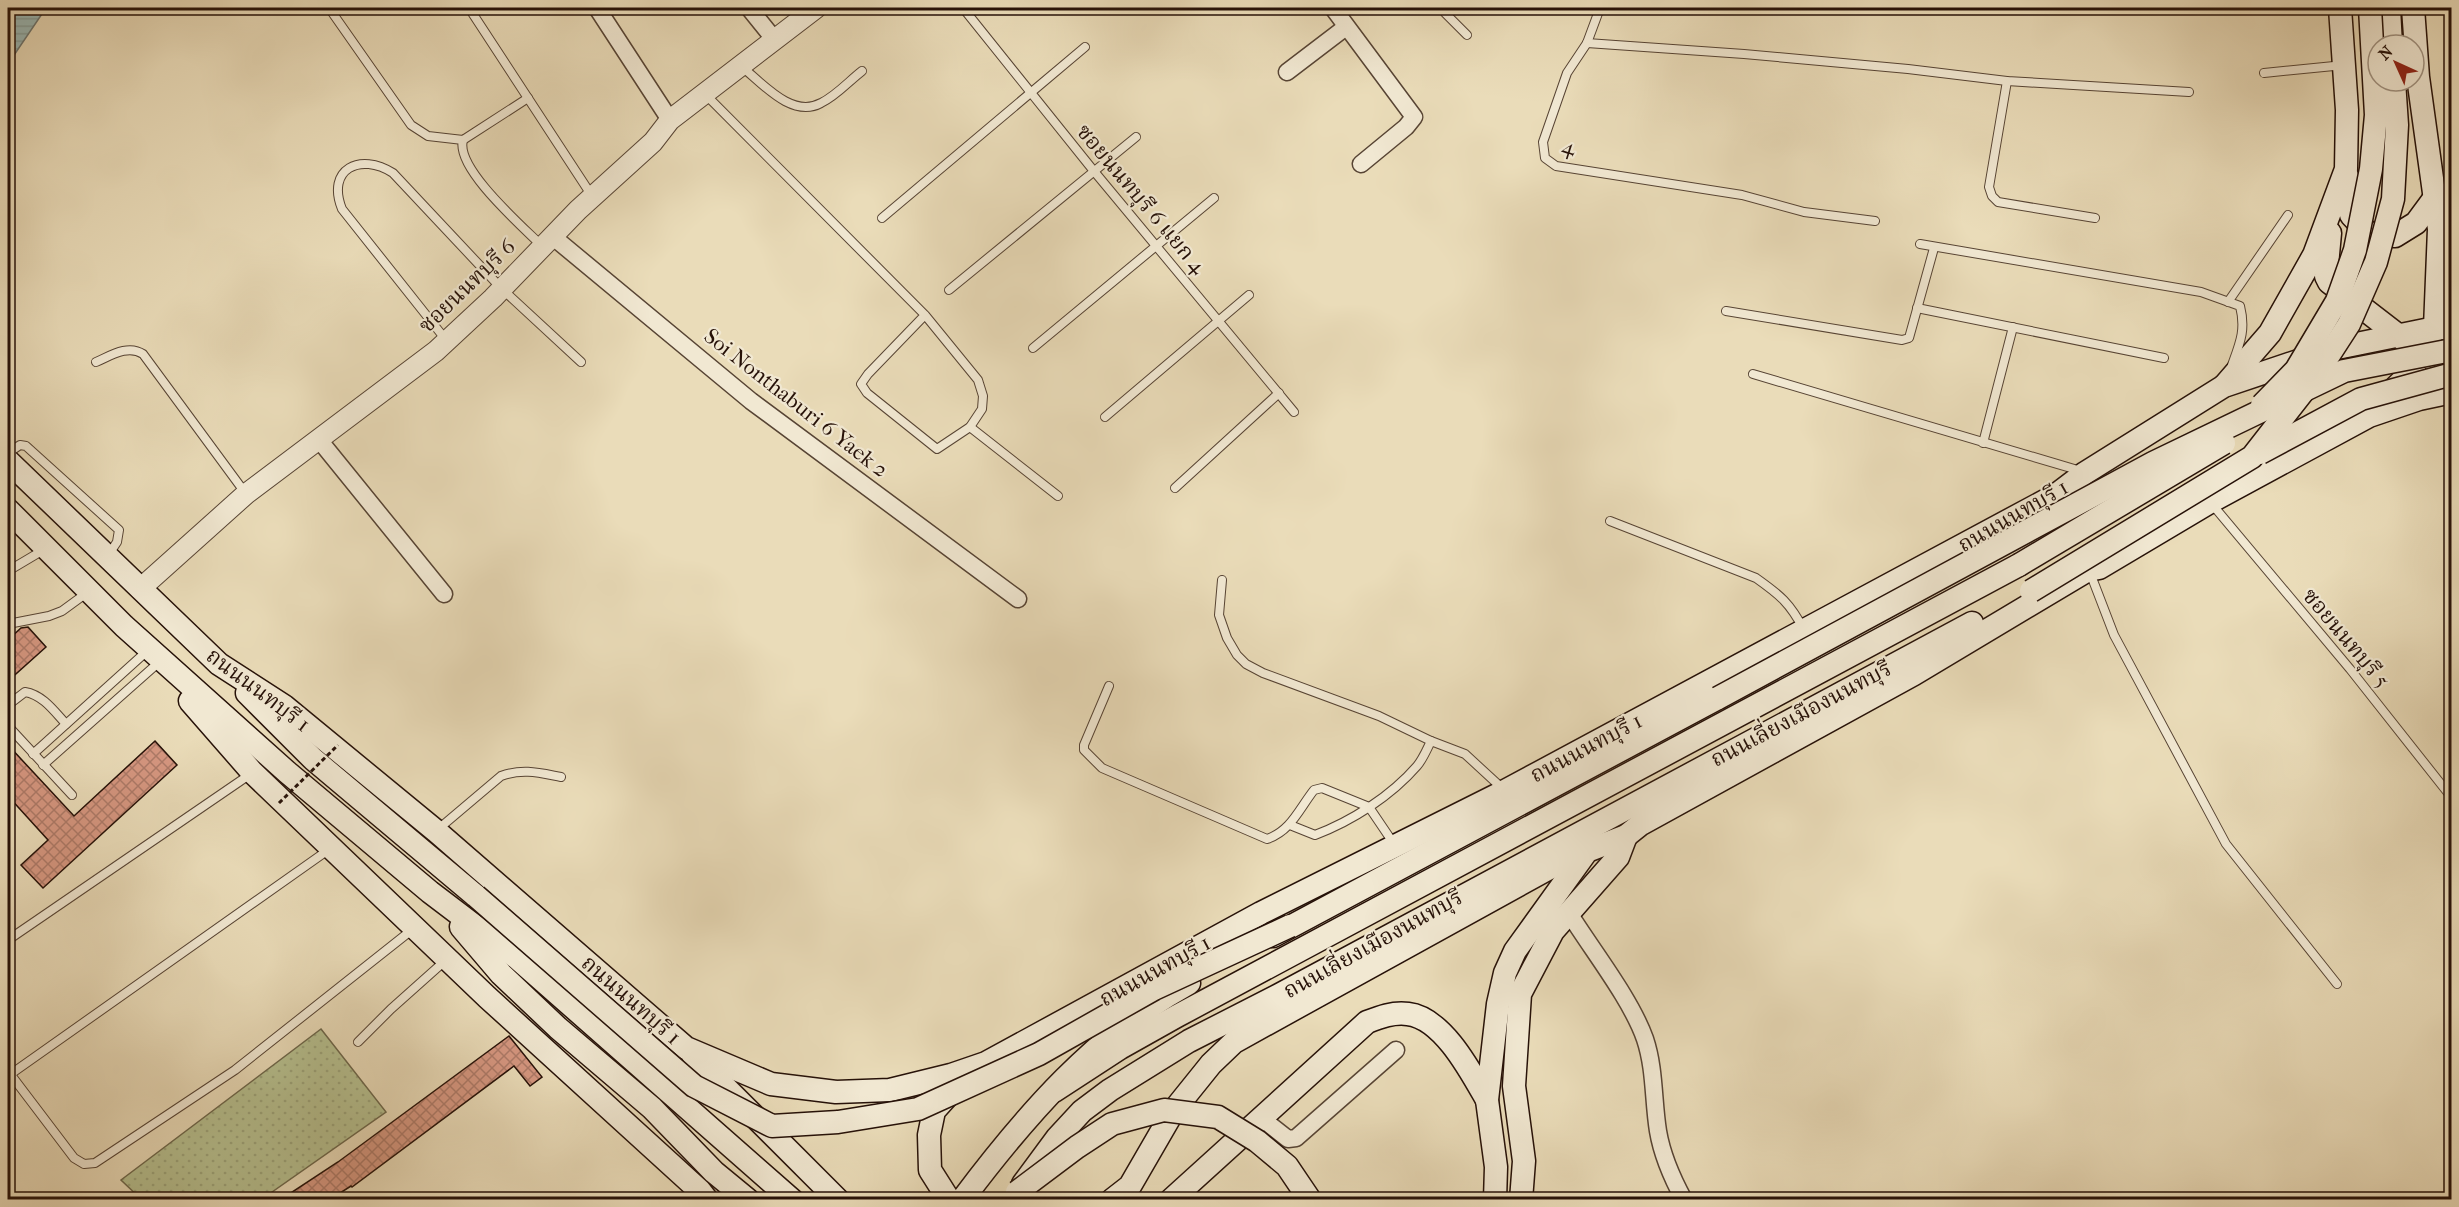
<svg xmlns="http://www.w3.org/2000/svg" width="2459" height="1207" font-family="'IM FELL French Canon','Noto Serif Thai',serif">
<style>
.grass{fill:url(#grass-dots);stroke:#6e684c;stroke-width:1.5}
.water{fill:url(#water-rules);stroke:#6c7672;stroke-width:1.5}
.building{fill:url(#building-cross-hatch);stroke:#261108;stroke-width:1.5}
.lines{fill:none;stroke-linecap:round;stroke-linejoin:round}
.service-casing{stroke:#574434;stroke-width:10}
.minor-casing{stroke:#574434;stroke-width:19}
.tertiary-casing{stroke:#574434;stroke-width:22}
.secondary-casing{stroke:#261108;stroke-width:25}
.service{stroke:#f1e8d2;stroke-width:8}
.minor{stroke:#f1e8d2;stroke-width:16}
.tertiary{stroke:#f1e8d2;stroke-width:20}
.secondary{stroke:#f1e8d2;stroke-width:22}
.secondary-bridge-casing{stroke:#261108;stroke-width:25;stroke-linecap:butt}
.path-bridge{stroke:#261108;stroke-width:3;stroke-dasharray:4.5 3;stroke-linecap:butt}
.secondary-bridge{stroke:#f1e8d2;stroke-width:22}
.labels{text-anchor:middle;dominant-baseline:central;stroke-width:4.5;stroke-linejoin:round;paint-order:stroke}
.street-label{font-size:22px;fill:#261108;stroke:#f1e8d2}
</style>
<defs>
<pattern id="grass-dots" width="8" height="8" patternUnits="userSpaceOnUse" patternTransform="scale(1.5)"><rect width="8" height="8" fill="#b6c090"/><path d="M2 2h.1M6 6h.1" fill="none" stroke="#9ca47b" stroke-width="1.8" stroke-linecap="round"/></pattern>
<pattern id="water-rules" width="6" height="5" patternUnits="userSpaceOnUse" patternTransform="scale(1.5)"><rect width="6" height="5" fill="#9abab8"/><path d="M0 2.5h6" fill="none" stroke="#859f9d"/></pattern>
<pattern id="building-cross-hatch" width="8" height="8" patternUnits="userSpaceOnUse" patternTransform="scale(1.5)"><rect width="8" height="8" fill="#d69781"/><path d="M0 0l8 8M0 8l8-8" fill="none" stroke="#ad7a68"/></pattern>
</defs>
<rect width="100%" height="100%" fill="#eadcb9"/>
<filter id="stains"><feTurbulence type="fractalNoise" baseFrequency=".00333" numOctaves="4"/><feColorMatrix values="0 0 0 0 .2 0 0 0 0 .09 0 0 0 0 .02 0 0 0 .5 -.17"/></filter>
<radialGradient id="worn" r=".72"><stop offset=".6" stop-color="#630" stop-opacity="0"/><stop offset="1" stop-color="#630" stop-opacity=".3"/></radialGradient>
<path class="grass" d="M 321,1029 L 386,1112 L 262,1199 L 141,1199 L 121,1180 Z"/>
<path class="water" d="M 8,8 L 46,8 L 8,64 Z"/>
<g class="building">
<path d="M 28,627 L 46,647 L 8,681 L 8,640 L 21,628 Z"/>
<path d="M 155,741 L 177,765 L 43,888 L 21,865 L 48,840 L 8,796 L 8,745 L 74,816 Z"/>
<path d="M 509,1036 L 542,1077 L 530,1086 L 514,1066 L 352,1187 L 351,1186 L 329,1200 L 280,1200 L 338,1162 Z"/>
</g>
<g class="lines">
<defs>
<g id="service">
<path d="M 329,8 L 411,125 L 428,136 L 463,140 L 528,98"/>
<path d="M 469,8 L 592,196"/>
<path d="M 963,8 L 1093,170 L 1294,412"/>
<path d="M 1442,8 L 1445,13 L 1467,35"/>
<path d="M 1600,8 L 1587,43 L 1567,73 L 1543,142 L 1545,158 L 1556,166 L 1742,195 L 1804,212 L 1875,221"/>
<path d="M 1587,43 L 1744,54 L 1908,69 L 2007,81 L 2189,92"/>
<path d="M 741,66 C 762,83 792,119 821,103 C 836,96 849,81 862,71"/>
<path d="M 2264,73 L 2344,65"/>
<path d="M 2007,81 L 1989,187 L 1992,196 L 1998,202 L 2095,218"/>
<path d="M 705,94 L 925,315 L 978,380 L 983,396 L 982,409 L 970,427 L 937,449 L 867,393 L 861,384 L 868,374 L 925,315"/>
<path d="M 463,140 C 455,168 522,226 542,246"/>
<path d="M 882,218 L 1085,47"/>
<path d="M 1920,244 L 2201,292 L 2240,306 C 2246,330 2240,343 2232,365"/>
<path d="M 949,290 L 1136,137"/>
<path d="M 2228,302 L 2288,215"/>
<path d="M 1917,308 L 2164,358"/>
<path d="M 1726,311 L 1902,340 L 1909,338 L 1934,248"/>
<path d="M 446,340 L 342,209 C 326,169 360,152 393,173 L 501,288 L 581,362"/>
<path d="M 1033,348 L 1214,198"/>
<path d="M 96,362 C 110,356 128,344 143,354 L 246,494"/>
<path d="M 1753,374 L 2081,471"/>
<path d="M 1105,417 L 1249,295"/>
<path d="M 970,427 L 1058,496"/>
<path d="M 1983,443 L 2013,327"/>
<path d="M 8,453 L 20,445 L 26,446 L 119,530 L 117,542 L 109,554"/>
<path d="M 1175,488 L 1279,393"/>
<path d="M 2211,503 L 2350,669 L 2452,798"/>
<path d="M 1610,521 L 1756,578 C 1780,595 1790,603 1804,630"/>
<path d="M 2089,570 L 2114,635 L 2226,844 L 2337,984"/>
<path d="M 8,571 L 45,549"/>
<path d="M 1222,580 L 1219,615 L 1227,638 L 1237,655 L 1246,664 L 1263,673 L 1379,716 L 1431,741 L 1465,754 L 1503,789"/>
<path d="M 8,624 L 49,616 L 62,611 L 88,592"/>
<path d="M 1109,686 L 1084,745 L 1084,750 L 1102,768 L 1267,839 C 1291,831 1299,809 1314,790 L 1322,788 L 1369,807 L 1394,844"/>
<path d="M 8,705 L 25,692 C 43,695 54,711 66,724"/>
<path d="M 8,726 L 72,795"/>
<path d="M 33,754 L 146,652"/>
<path d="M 43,765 L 157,664"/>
<path d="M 1290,825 L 1315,835 C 1352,821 1391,796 1417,766 C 1423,759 1427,749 1431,741"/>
<path d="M 436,831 L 501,776 C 523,768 540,773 561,777"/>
<path d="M 8,940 L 252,773"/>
<path d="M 358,1042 L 391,1009 L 447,959"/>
<path d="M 8,1071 L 74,1158 L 84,1164 L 95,1163 L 235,1070 L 413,929"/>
<path d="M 8,1076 L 331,848"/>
</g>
<g id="minor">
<path d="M 597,8 L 670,120"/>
<path d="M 749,8 L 774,39"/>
<path d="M 1333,8 L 1414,117 L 1406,127 L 1361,164"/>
<path d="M 1287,72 L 1346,27"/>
<path d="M 552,236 L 751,401 L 1018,599"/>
<path d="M 320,441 L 444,594"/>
<path d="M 1569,913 C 1592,950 1631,999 1645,1039 C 1655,1069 1653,1100 1658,1131 C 1662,1155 1672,1178 1684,1200"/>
<path d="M 1260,1117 L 1288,1139 L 1296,1138 L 1396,1050"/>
</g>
<path id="tertiary" d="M 140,589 L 246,494 L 436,351 L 493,298 L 578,210 L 653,142 L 670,120 L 816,8"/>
<g id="secondary">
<path d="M 2389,8 L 2391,45"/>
<path d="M 2347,176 L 2351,215 L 2369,234 L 2395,236 L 2416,223 L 2433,200"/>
<path d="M 2330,233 L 2326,276 L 2329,282 L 2421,353 L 2452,370"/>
<path d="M 2225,385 L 2270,333 L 2314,255 L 2346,169 L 2347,110 L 2340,8"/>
<path d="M 2387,396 L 2410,373 L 2435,328 L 2439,229 L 2418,77 L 2413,8"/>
<path d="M 8,461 L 219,664 L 284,706 L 436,831 L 686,1048 L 771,1084 L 836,1092 L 890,1090 L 951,1075 L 986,1063 L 1261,913 L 1505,791 L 2056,495 L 2085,473 L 2224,386 L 2337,348 L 2435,328 L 2452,329"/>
<path d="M 8,510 L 124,626 L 287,772 L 430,892 L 517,958 L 792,1200"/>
<path d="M 247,693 L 313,759 L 476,896"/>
<path d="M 190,701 L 252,772 L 487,997 L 700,1191 L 707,1200"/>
<path d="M 461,927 L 501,974 L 558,1028 L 652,1108 L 714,1172 L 748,1200"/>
<path d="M 1273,936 L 1718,698"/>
<path d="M 693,1055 L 838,1200"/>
<path d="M 1054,1091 L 1120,1048 L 1177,1016 L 2019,565"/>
<path d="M 1023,1184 L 1057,1138 L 1082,1111 L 1110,1090 L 1189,1041 L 1279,995 L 1972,623"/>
<path d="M 949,1200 L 930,1170 L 929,1135 L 934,1111 L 952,1091"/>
<path d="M 962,1200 C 1025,1116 1096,1034 1189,983"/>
<path d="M 1112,1200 L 1130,1186 L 1174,1110 L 1211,1064 L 1234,1042 L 1573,855 L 1586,851"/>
<path d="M 1171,1200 L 1367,1022 C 1380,1017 1393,1012 1408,1014 C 1443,1018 1471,1072 1487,1100"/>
<path d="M 1495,1200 L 1496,1167 L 1487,1100 L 1498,1004 L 1505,973 L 1515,951 L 1587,851 L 1626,836 L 1641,824 L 1914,674 L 2088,570 L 2099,568 L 2210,502 L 2369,416 L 2419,399 L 2452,392"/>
<path d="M 1521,1200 L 1524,1161 L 1514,1086 L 1520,994 L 1553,931 L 1618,857 L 1626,836"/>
</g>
</defs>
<use href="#service" class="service-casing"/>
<use href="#minor" class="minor-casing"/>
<use href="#tertiary" class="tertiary-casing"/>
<use href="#secondary" class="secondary-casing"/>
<use href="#service" class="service"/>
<use href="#minor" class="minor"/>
<use href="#tertiary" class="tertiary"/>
<use href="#secondary" class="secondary"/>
<defs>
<g id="secondary-bridge">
<path d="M 2262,405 L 2296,370 L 2337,301 L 2355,250 L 2371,169 L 2376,115 L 2370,8"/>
<path d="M 2260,453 L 2361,399 L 2452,374"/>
<path d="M 2019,565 L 2224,443"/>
<path d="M 2031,591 L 2252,457 L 2316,375 L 2349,324 L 2376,262 L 2393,199 L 2397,125 L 2394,81"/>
<path d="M 1718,698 L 2153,463 L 2344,371 L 2452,350"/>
<path d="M 476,896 L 694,1086 L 772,1126 L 838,1122 L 918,1109 L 1039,1054 L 1154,989 L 1290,926"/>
<path d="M 1017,1192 L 1077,1147 L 1112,1124 L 1164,1110 L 1218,1117 L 1257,1141 L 1287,1166 L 1310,1200"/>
</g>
</defs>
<use href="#secondary-bridge" class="secondary-bridge-casing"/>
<path class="path-bridge" d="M 279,803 L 338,745"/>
<use href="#secondary-bridge" class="secondary-bridge"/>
</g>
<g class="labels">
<g class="street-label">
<text transform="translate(1569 147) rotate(18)">4</text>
<text transform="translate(1141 199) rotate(50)">ซอยนนทบุรี 6 แยก 4</text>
<text transform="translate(467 286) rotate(-44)">ซอยนนทบุรี 6</text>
<text transform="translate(796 403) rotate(38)">Soi Nonthaburi 6 Yaek 2</text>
<text transform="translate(2013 516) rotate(-30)">ถนนนนทบุรี 1</text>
<text transform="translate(2346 638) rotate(50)">ซอยนนทบุรี 5</text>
<text transform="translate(258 690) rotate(37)">ถนนนนทบุรี 1</text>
<text transform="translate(1801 714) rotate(-28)">ถนนเลี่ยงเมืองนนทบุรี</text>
<text transform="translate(1586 748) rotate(-28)">ถนนนนทบุรี 1</text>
<text transform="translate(1373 944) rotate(-29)">ถนนเลี่ยงเมืองนนทบุรี</text>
<text transform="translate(1155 971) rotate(-29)">ถนนนนทบุรี 1</text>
<text transform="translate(631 1000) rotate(41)">ถนนนนทบุรี 1</text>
</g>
</g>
<rect width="2459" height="1207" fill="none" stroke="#eadcb9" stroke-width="30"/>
<rect x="9" y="9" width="2441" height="1189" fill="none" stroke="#261108" stroke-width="3"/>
<rect x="15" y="15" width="2429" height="1177" fill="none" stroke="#261108" stroke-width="1.5"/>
<g transform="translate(2396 63) rotate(315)"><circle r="28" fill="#f1e8d2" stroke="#a09281" stroke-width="1.5"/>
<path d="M0-4.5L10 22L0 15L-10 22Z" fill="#8f2418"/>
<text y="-9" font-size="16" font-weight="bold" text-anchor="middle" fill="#261108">N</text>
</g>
<rect width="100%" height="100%" filter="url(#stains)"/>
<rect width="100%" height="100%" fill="url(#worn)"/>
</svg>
